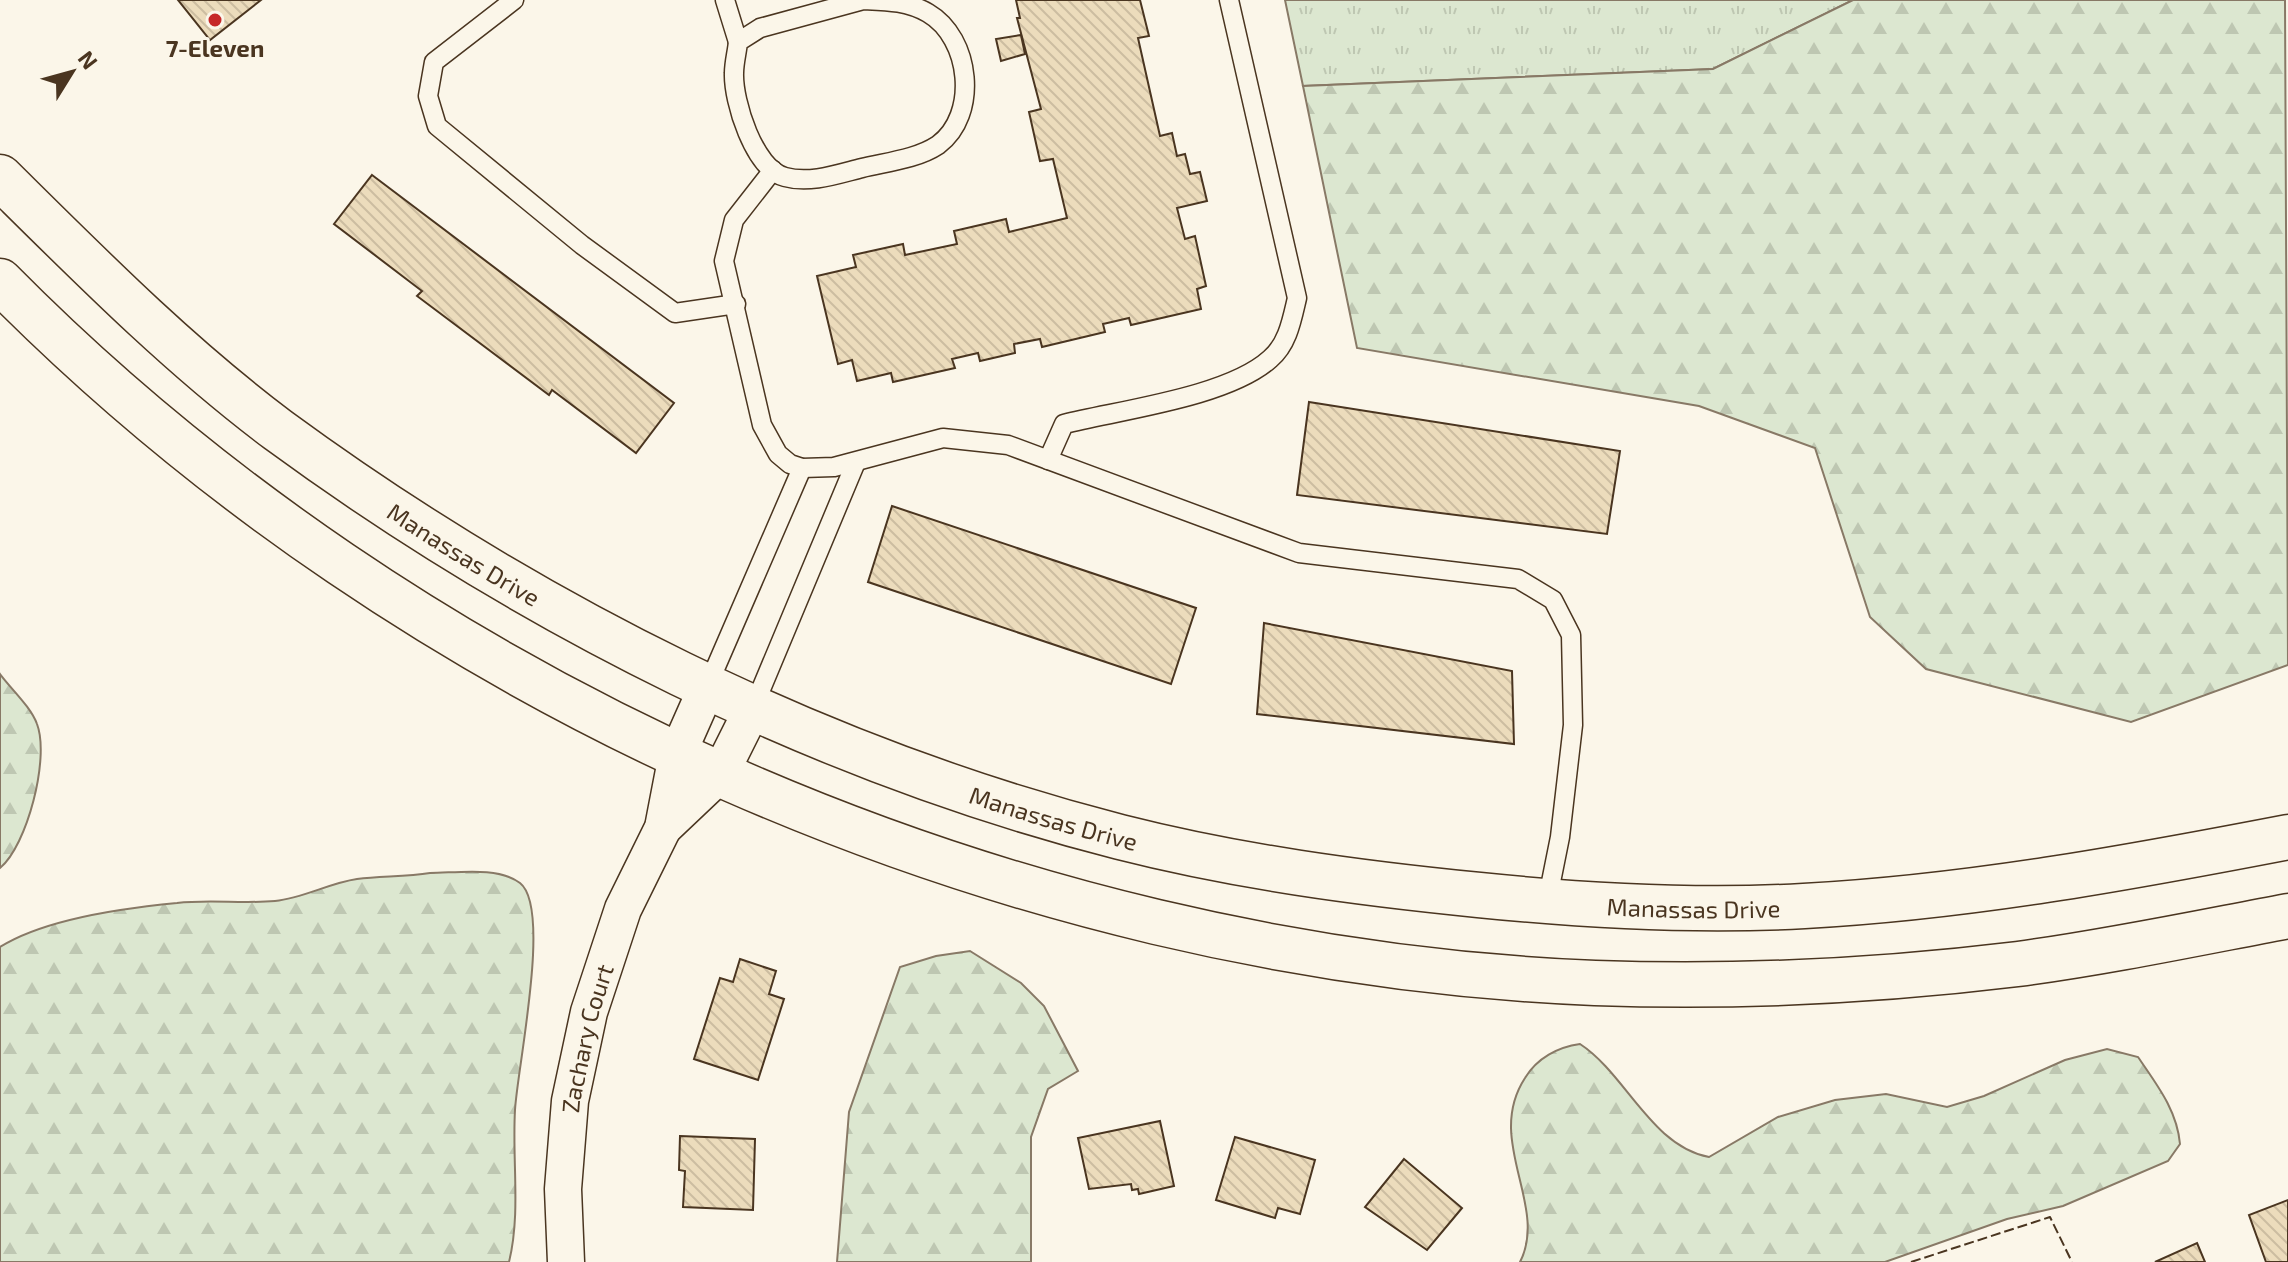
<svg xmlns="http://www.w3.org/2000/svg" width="2288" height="1262" font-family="'Exo 2',sans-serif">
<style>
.grass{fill:url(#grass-tufts);stroke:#887966;stroke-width:2}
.forest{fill:url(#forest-firs);stroke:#887966;stroke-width:2}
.building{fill:url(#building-back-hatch);stroke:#4a3520;stroke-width:2}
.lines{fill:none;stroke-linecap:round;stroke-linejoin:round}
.service-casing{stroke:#4a3520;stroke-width:21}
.minor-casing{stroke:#4a3520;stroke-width:39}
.tertiary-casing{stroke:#4a3520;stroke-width:47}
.service{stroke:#fbf6e9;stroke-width:18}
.minor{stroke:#fbf6e9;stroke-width:36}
.tertiary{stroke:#fbf6e9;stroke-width:44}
.fence{stroke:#4a3520;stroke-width:2;stroke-dasharray:10 4;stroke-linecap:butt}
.poi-dot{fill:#c62828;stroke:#fbf6e9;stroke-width:3}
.labels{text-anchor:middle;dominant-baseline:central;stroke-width:6;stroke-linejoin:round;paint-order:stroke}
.poi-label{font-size:24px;font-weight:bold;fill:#4a3520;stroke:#fbf6e9}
.street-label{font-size:24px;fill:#4a3520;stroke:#fbf6e9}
</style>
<defs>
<pattern id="grass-tufts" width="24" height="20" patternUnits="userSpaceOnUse" patternTransform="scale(2)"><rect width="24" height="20" fill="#dce7d0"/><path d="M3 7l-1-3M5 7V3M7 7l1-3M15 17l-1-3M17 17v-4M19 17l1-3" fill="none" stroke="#bec7b2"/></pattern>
<pattern id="forest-firs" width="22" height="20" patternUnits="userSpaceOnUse" patternTransform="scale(2)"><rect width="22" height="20" fill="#dce7d0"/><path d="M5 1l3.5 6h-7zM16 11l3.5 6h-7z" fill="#bec7b2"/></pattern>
<pattern id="building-back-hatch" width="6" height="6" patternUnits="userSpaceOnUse" patternTransform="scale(2)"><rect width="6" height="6" fill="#ecdcbc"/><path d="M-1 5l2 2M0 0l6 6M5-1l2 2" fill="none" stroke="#ccbda1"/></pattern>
</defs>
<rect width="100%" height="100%" fill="#fbf6e9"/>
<path class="grass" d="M 1285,0 L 1853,0 L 1713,69 L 1303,86 Z"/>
<g class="forest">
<path d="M 1853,0 L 2285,0 L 2288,665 L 2131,722 L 1926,669 L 1870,617 L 1815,448 L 1699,406 L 1357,348 L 1303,86 L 1713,69 Z"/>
<path d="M 0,674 C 11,689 31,707 37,724 C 50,758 27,846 0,868 Z"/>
<path d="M 430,873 C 456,873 498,866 520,883 C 552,908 517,1069 515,1110 C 512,1161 521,1213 509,1262 L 0,1262 L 0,947 C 45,919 124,908 177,903 C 209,899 242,904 275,901 C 304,898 329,883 357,879 C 382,876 406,877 430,873 Z"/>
<path d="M 970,951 L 1021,983 L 1044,1006 L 1078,1071 L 1048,1089 L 1031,1137 L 1031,1262 L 837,1262 L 849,1112 L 900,967 L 936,956 Z"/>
<path d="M 1580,1044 C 1626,1074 1651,1146 1709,1157 L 1778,1117 L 1835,1100 L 1886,1094 L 1947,1107 L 1984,1096 L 2065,1060 L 2107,1049 L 2138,1057 C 2157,1085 2177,1110 2180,1144 L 2168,1161 L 2063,1206 L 2007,1219 L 1885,1262 L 1520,1262 C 1549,1205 1484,1141 1525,1078 C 1537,1058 1558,1047 1580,1044 Z"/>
</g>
<g class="building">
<path d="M 178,0 L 261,0 L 210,40 Z"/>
<path d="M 1016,0 L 1140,0 L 1149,36 L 1138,38 L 1160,136 L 1172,133 L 1177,156 L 1185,154 L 1190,174 L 1200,172 L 1207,201 L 1177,208 L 1185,239 L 1195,236 L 1206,286 L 1197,289 L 1201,309 L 1131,325 L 1129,318 L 1103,324 L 1105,332 L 1042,347 L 1040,339 L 1014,344 L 1015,353 L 980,361 L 978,353 L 952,359 L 955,368 L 893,382 L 891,373 L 857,381 L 852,360 L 838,364 L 817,276 L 856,267 L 853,255 L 903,244 L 905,255 L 957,244 L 954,231 L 1006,219 L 1009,232 L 1067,218 L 1053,159 L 1040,161 L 1029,112 L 1041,109 L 1017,18 L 1020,18 Z"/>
<path d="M 1021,35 L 1025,54 L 1001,61 L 996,39 Z"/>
<path d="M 372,175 L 674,403 L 636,453 L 552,390 L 549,395 L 417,296 L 422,291 L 334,224 Z"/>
<path d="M 1309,402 L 1620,451 L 1607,534 L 1297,495 Z"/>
<path d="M 892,506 L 1196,608 L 1171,684 L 868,582 Z"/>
<path d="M 1264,623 L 1512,671 L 1514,744 L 1257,714 Z"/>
<path d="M 740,959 L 776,971 L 769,994 L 784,999 L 758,1080 L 694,1059 L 720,978 L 733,982 Z"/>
<path d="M 1160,1121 L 1174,1186 L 1139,1194 L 1138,1189 L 1132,1190 L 1131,1184 L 1089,1189 L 1078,1138 Z"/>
<path d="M 680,1136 L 755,1139 L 753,1210 L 683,1207 L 685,1171 L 679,1170 Z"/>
<path d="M 1235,1137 L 1315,1160 L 1300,1214 L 1278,1208 L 1275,1218 L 1216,1200 Z"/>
<path d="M 1404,1159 L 1462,1208 L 1427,1250 L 1365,1207 Z"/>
<path d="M 2288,1200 L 2288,1262 L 2266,1262 L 2249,1215 Z"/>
<path d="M 2197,1243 L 2205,1262 L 2155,1262 Z"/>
</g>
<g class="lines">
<defs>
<g id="service">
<path d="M 514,0 L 434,62 L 428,96 L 437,126 L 582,245 L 675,313 L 736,304"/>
<path d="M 725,0 L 738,42"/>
<path d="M 863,0 C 886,1 907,1 928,13 C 971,38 979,115 938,145 C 917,159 887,162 862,168 C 838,174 810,184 785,177 C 754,169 733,101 734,73 C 734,63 737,52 738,42 L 760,28 Z"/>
<path d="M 773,170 L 734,220 L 724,261 L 762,425 L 778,454 L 790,464 L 802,468 L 834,467 L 943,438 L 1008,445 L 1299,553 L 1518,579 L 1553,600 L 1571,635 L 1573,725 L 1560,837 L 1547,902"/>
<path d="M 1048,460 L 1064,424 C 1120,410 1228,397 1270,359 C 1288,344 1292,319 1297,298 L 1229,0"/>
<path d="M 708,685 L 802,468"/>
<path d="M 754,706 L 856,462"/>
</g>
<g id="minor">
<path d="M 663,828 L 720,774 L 754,706"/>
<path id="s1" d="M 566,1262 L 563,1189 L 570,1101 L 589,1012 L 623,909 L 663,828 L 677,755 L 708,685"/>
</g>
<g id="tertiary">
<path id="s2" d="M 0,177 C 89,265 178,355 278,430 C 529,614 819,760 1120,837 C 1238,867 1358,883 1479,895 C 1587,906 1696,912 1804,906 C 1968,897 2127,868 2288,837"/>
<path d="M 0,281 C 413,699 1008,959 1595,983 C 1736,988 1878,981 2018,964 C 2108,952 2198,933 2288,916"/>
</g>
</defs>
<use href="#service" class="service-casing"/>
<use href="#minor" class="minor-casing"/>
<use href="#tertiary" class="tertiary-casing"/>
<use href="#service" class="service"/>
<use href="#minor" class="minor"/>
<use href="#tertiary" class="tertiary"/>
<path class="fence" d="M 1911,1262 L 2050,1217 L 2072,1262"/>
</g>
<circle class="poi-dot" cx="215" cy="20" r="8"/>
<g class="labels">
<g class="poi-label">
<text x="215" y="47">7-Eleven</text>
</g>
<g class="street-label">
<text stroke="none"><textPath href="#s2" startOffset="600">Manassas Drive</textPath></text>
<text stroke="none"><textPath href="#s2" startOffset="1248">Manassas Drive</textPath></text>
<text stroke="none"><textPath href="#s2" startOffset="1896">Manassas Drive</textPath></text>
<text stroke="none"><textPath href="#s1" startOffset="226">Zachary Court</textPath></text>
</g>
</g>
<g transform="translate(72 72) rotate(53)" stroke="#fbf6e9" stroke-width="6" paint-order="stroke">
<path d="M0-6L14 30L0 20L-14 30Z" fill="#4a3520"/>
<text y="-12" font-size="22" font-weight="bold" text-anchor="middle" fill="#4a3520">N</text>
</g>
</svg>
